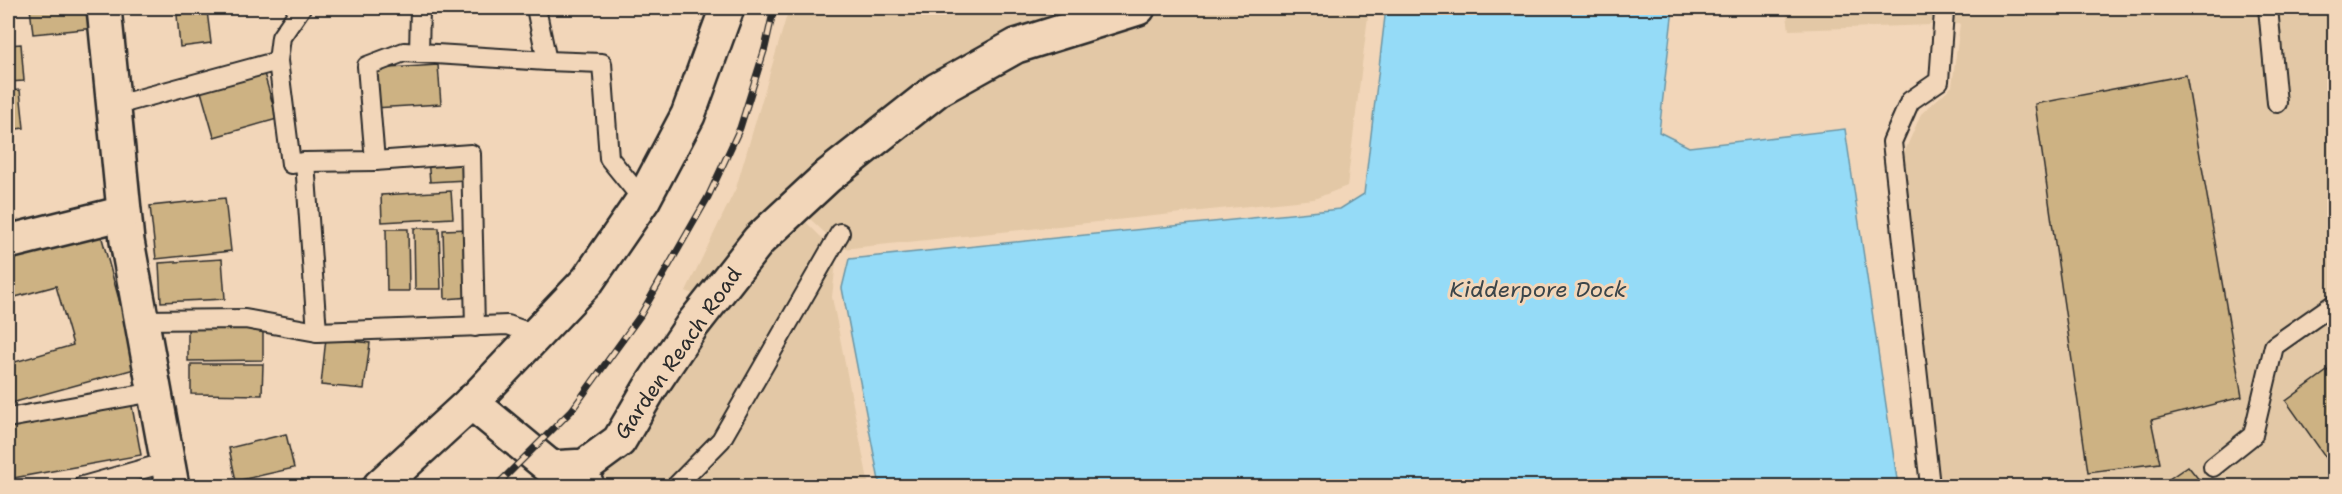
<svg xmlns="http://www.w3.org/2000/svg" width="2342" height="494" font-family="'Shantell Sans',sans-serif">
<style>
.built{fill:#e3c8a6}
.water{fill:#95dbf7;stroke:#6b95a5;stroke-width:1.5}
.building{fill:#cdb283;stroke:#2b2b2b;stroke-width:1.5}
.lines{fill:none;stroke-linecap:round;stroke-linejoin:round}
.service-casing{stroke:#2b2b2b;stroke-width:22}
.minor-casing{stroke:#2b2b2b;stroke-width:38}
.service{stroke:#f2d6b9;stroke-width:18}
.minor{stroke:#f2d6b9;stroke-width:33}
.rail-casing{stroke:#2b2b2b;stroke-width:7}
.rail{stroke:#f2d6b9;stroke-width:4.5;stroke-dasharray:14;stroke-linecap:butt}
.labels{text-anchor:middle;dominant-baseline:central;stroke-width:6;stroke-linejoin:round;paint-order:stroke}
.street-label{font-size:21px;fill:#2b2b2b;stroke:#f2d6b9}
.water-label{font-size:22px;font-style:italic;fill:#3b454a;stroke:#f2d6b9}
</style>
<rect width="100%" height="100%" fill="#f2d6b9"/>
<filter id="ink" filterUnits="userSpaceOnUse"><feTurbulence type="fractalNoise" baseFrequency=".0167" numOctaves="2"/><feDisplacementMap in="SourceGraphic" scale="12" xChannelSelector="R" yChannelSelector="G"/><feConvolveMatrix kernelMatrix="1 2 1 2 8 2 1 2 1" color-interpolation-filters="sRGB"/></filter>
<g filter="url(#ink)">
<g class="built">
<path d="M 789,8 L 1369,8 L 1347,186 L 1314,199 L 842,249 L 788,198 L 704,299 L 686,291 L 736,188 Z"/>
<path d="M 1786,8 L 2334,8 L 2334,486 L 1940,486 L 1904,153 L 1921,114 L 1952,86 L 1960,24 L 1789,30 Z"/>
<path d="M 801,217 L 837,253 L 832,297 L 869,486 L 583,486 L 585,479 L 704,324 Z"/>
</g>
<path class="water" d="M 1386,8 L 1673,8 L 1659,132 L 1689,147 L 1845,129 L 1898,486 L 880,486 L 842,288 L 849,259 L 1340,209 L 1364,194 Z"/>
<g class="building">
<path d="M 30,8 L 92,8 L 95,28 L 33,34 Z"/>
<path d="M 207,11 L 211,43 L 180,47 L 177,15 Z"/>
<path d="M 21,44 L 24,81 L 8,82 L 8,45 Z"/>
<path d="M 438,65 L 441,104 L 374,108 L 372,69 Z"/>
<path d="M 263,70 L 277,119 L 214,137 L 200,88 Z"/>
<path d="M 2186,75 L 2242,397 L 2151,420 L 2160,463 L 2088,472 L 2035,104 Z"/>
<path d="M 20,90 L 24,128 L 8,130 L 8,91 Z"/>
<path d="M 465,157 L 466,180 L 430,182 L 428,159 Z"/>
<path d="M 451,191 L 453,218 L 382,222 L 381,195 Z"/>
<path d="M 225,198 L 231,251 L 156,259 L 150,206 Z"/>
<path d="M 414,228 L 439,228 L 441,289 L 415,289 Z"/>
<path d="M 386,229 L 408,229 L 409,291 L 387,291 Z"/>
<path d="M 470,229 L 472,297 L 445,299 L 443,230 Z"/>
<path d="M 100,231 L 138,368 L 8,404 L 8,364 L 73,345 L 56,286 L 8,299 L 8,257 Z"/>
<path d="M 222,259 L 225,299 L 161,302 L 159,263 Z"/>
<path d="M 263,327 L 263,360 L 188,361 L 188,329 Z"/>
<path d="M 326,338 L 370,343 L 364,389 L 321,385 Z"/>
<path d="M 191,364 L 263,364 L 262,395 L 191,394 Z"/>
<path d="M 2334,366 L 2334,469 L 2286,401 Z"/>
<path d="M 131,401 L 141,455 L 8,479 L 8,423 Z"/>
<path d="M 286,434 L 294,468 L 236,481 L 229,448 Z"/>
<path d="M 2188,466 L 2204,486 L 2159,486 Z"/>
</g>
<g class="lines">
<defs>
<g id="service">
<path d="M 536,8 L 547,61"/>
<path d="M 2268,8 L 2277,103"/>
<path d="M 419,53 L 420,8"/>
<path d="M 278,61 L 281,37 L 301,8"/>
<path d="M 113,106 L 278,61 L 291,164 L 305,162 L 317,332"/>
<path d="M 375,161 L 367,66 L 404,52 L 547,61 L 602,63 L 609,158 L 643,200"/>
<path d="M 305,162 L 375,161 L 471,154 L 475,327"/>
<path d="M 141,320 L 245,319 L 317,332 L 508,325 L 536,335"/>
<path d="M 8,418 L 154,392"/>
<path d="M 585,466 L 596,486"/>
<path d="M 2213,467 L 2253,435 L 2274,346 L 2334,304"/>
<path d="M 83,486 L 168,462"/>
<path d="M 676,486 L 721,440 L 840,233"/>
<path d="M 1930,486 L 1892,142 L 1910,101 L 1939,81 L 1944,12 L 1947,8"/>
</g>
<g id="minor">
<path d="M 104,8 L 127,241 L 172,486"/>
<path d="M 8,242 L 124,213"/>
<path d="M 471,402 L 551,468 L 585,466 L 619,441 L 650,388 L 693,324 L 759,240 L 828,176 L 937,90 L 1016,46 L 1138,8"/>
<path d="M 380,486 L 477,397 L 588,280 L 643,200 L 688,115 L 727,8"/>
</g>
</defs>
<use href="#service" class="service-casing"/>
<use href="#minor" class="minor-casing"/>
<use href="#service" class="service"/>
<use href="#minor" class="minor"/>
<defs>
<path id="rail" d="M 496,486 L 572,410 L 640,316 L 708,197 L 740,128 L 765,48 L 774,8"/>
</defs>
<use href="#rail" class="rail-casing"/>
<use href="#rail" class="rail"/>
</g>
</g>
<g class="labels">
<g class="street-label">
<text transform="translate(678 353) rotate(-55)">Garden Reach Road</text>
</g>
<g class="water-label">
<text x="1538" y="289">Kidderpore Dock</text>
</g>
</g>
<rect width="2342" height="494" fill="none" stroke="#f2d6b9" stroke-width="30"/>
<rect x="15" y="15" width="2312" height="464" fill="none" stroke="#2b2b2b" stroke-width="2" filter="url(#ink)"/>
</svg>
